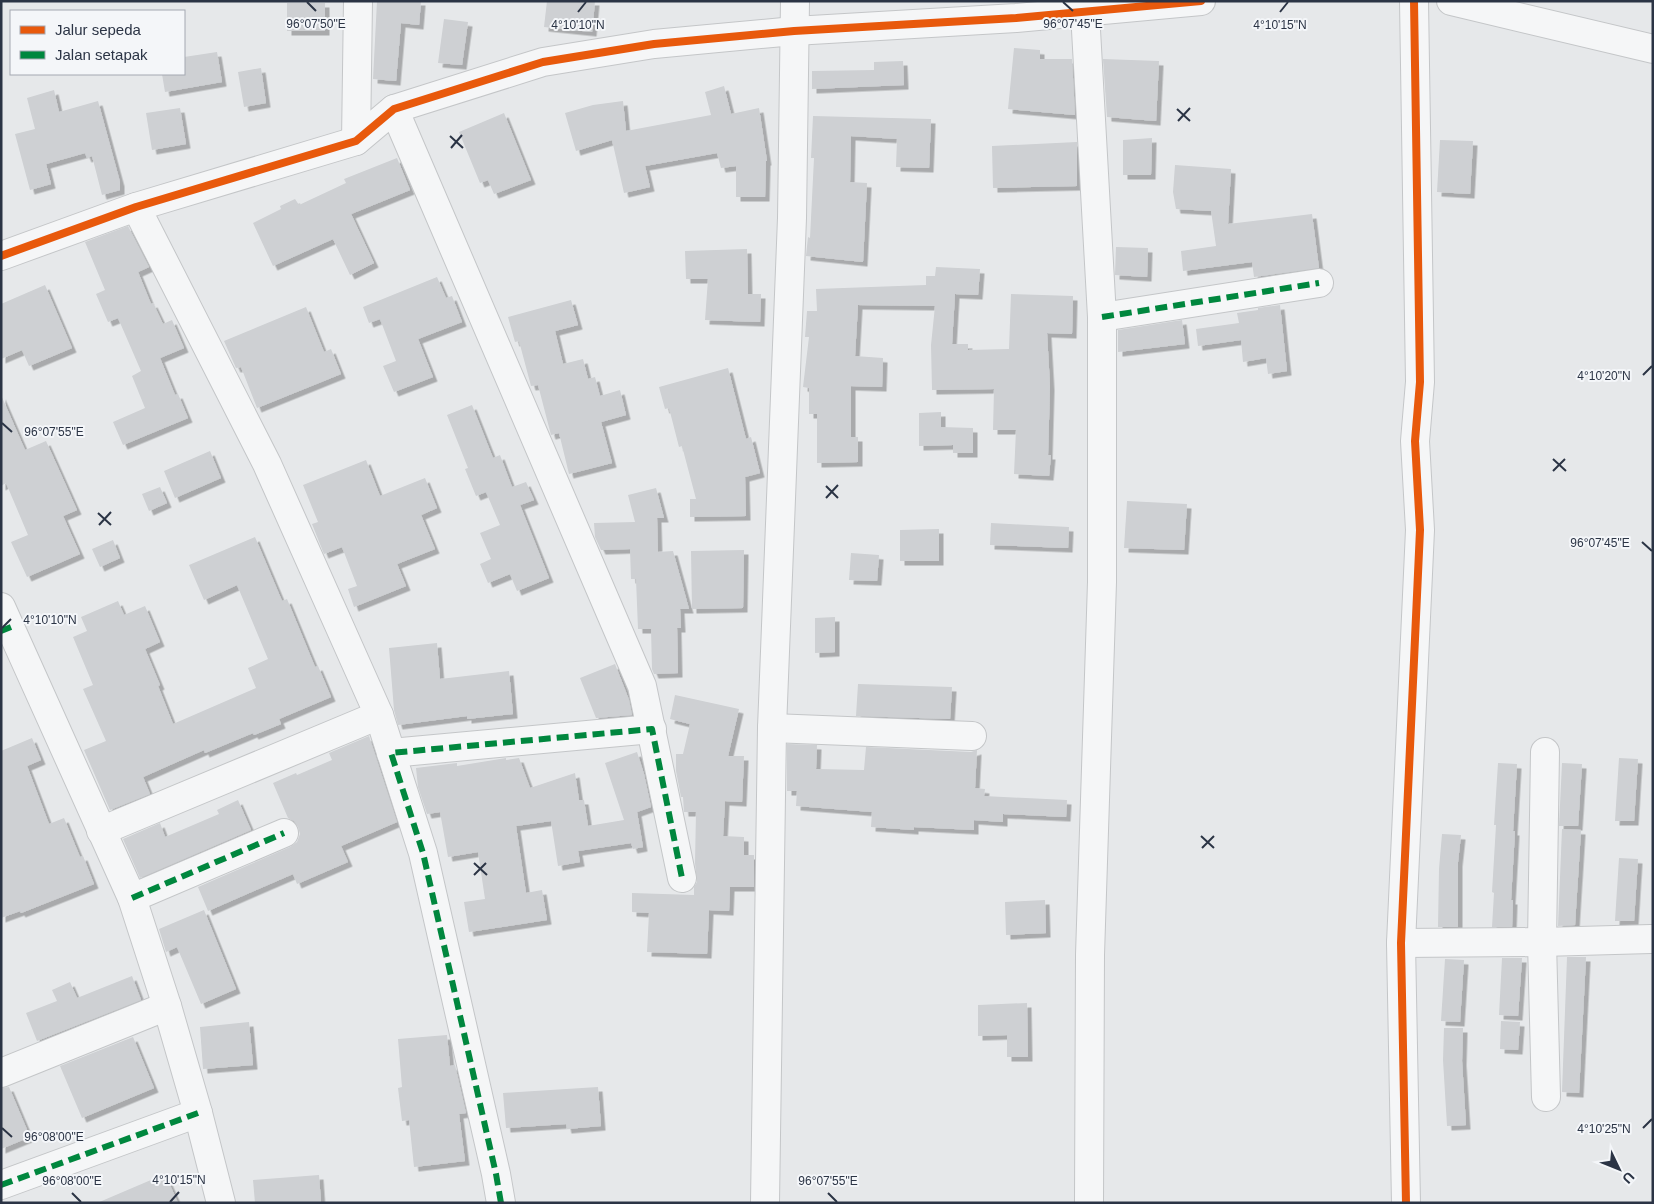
<svg xmlns="http://www.w3.org/2000/svg" width="1654" height="1204" font-family="Arial,sans-serif">
<style>
.building{fill:#ced0d3;filter:url(#shadow)}
.lines{fill:none;stroke-linecap:round;stroke-linejoin:round}
.minor-casing{stroke:#c4c6c8;stroke-width:30}
.minor{stroke:#f5f6f7;stroke-width:28}
.quiet{stroke:#00873e;stroke-width:6;stroke-dasharray:12 6;stroke-linecap:butt}
.cycleway-casing{stroke:#f4f6f9;stroke-width:11}
.cycleway{stroke:#e8590c;stroke-width:8}
.ticks{fill:none;stroke:#2b3445;stroke-width:2}
.ticks-label{font-size:12px;text-anchor:middle;fill:#2b3445;stroke:#f4f6f9;stroke-width:4;stroke-linejoin:round;paint-order:stroke}
</style>
<defs>
<filter id="shadow"><feDropShadow dx="4.5" dy="4.5" stdDeviation="0" flood-color="#0004"/></filter>
</defs>
<rect width="100%" height="100%" fill="#e6e8ea"/>
<g class="building">
<path d="M 377,1 L 421,1 L 419,25 L 401,23 L 396,81 L 373,79 Z"/>
<path d="M 547,1 L 595,1 L 592,32 L 544,27 Z"/>
<rect x="287" y="3" width="38" height="28"/>
<path d="M 444,19 L 468,22 L 462,65 L 438,63 Z"/>
<path d="M 1014,48 L 1040,50 L 1040,59 L 1072,59 L 1075,115 L 1008,109 Z"/>
<path d="M 217,52 L 222,82 L 165,92 L 162,74 L 184,74 L 184,57 Z"/>
<path d="M 1103,59 L 1159,61 L 1156,121 L 1107,117 Z"/>
<path d="M 903,61 L 904,85 L 812,89 L 812,71 L 874,70 L 874,62 Z"/>
<path d="M 261,68 L 266,103 L 244,107 L 238,72 Z"/>
<path d="M 724,86 L 731,114 L 759,108 L 767,161 L 766,161 L 765,197 L 736,197 L 736,166 L 721,168 L 717,153 L 645,166 L 650,187 L 624,193 L 612,140 L 576,151 L 565,113 L 593,105 L 623,101 L 626,131 L 711,115 L 705,92 Z"/>
<path d="M 54,90 L 59,112 L 98,101 L 120,182 L 120,190 L 102,195 L 92,156 L 87,158 L 85,153 L 46,164 L 51,184 L 30,190 L 15,134 L 35,129 L 27,98 Z"/>
<path d="M 180,108 L 186,144 L 152,150 L 146,113 Z"/>
<path d="M 504,113 L 531,180 L 494,194 L 488,180 L 480,183 L 459,132 Z"/>
<path d="M 813,116 L 931,119 L 929,168 L 896,167 L 897,139 L 851,136 L 850,182 L 867,183 L 863,262 L 806,256 L 808,237 L 810,238 L 814,158 L 811,158 Z"/>
<path d="M 1152,138 L 1151,175 L 1123,175 L 1123,140 Z"/>
<path d="M 1440,140 L 1473,141 L 1470,194 L 1437,192 Z"/>
<path d="M 1077,142 L 1077,186 L 993,188 L 992,146 Z"/>
<path d="M 397,158 L 410,190 L 351,214 L 374,263 L 350,275 L 333,239 L 273,266 L 253,223 L 281,209 L 280,206 L 295,199 L 299,205 L 346,183 L 344,179 Z"/>
<path d="M 1175,165 L 1231,169 L 1228,224 L 1312,214 L 1319,268 L 1254,277 L 1252,262 L 1183,271 L 1181,251 L 1216,246 L 1211,211 L 1176,209 L 1173,192 Z"/>
<path d="M 128,226 L 149,267 L 138,272 L 151,304 L 153,303 L 163,324 L 172,320 L 184,348 L 160,358 L 175,395 L 178,394 L 188,418 L 123,445 L 113,422 L 145,408 L 132,376 L 141,371 L 118,318 L 108,322 L 96,294 L 105,290 L 85,242 Z"/>
<path d="M 1116,247 L 1148,248 L 1147,277 L 1115,275 Z"/>
<path d="M 747,249 L 748,294 L 761,294 L 760,322 L 705,320 L 708,279 L 686,279 L 685,251 Z"/>
<path d="M 936,267 L 980,269 L 978,295 L 955,294 L 952,344 L 968,344 L 968,350 L 1009,349 L 1011,294 L 1073,296 L 1072,334 L 1047,333 L 1050,386 L 1048,455 L 1051,455 L 1049,476 L 1014,474 L 1016,430 L 993,430 L 994,389 L 932,390 L 931,345 L 935,306 L 858,305 L 855,356 L 883,358 L 882,387 L 851,386 L 851,437 L 858,437 L 858,462 L 817,463 L 817,414 L 809,414 L 809,388 L 803,387 L 809,337 L 805,337 L 807,311 L 817,311 L 816,289 L 926,285 L 926,276 L 935,276 Z"/>
<path d="M 437,277 L 446,298 L 452,296 L 462,322 L 418,339 L 433,377 L 394,392 L 383,366 L 396,361 L 380,319 L 369,323 L 363,307 Z"/>
<path d="M 45,285 L 72,348 L 29,366 L 22,350 L 1,359 L 1,304 Z"/>
<path d="M 571,300 L 578,325 L 555,331 L 563,364 L 583,359 L 588,379 L 595,377 L 600,396 L 620,390 L 626,415 L 601,422 L 612,463 L 569,474 L 559,433 L 551,435 L 538,385 L 531,386 L 519,341 L 515,342 L 508,317 Z"/>
<path d="M 1280,305 L 1287,371 L 1268,374 L 1266,358 L 1243,362 L 1241,340 L 1198,346 L 1196,329 L 1239,323 L 1237,313 L 1258,310 L 1258,308 Z"/>
<path d="M 306,307 L 324,352 L 331,349 L 341,374 L 257,408 L 241,367 L 236,368 L 224,341 Z"/>
<path d="M 1182,320 L 1185,344 L 1118,352 L 1118,330 Z"/>
<path d="M 728,368 L 746,439 L 751,437 L 760,473 L 745,477 L 746,516 L 690,517 L 690,499 L 696,499 L 682,446 L 679,447 L 669,408 L 665,409 L 659,387 Z"/>
<path d="M 1,395 L 25,450 L 46,441 L 77,510 L 63,516 L 80,554 L 27,577 L 11,542 L 28,535 L 6,483 L 1,486 Z"/>
<path d="M 472,405 L 493,458 L 500,455 L 512,487 L 526,482 L 534,500 L 520,505 L 549,578 L 517,591 L 510,574 L 488,583 L 480,564 L 491,559 L 480,533 L 500,525 L 486,492 L 476,496 L 465,469 L 468,468 L 447,415 Z"/>
<path d="M 941,412 L 941,427 L 973,428 L 973,453 L 953,453 L 953,445 L 919,446 L 919,413 Z"/>
<path d="M 210,451 L 221,478 L 175,498 L 164,471 Z"/>
<path d="M 366,460 L 380,496 L 425,478 L 437,508 L 421,515 L 435,549 L 397,564 L 406,586 L 354,607 L 348,589 L 357,586 L 342,547 L 324,554 L 312,524 L 318,522 L 303,485 Z"/>
<path d="M 160,487 L 167,503 L 149,511 L 142,494 Z"/>
<path d="M 656,488 L 664,518 L 657,518 L 658,552 L 673,551 L 689,609 L 680,609 L 681,628 L 677,628 L 678,673 L 654,674 L 652,669 L 651,629 L 638,629 L 636,579 L 631,579 L 630,549 L 601,550 L 595,537 L 594,523 L 635,522 L 628,495 Z"/>
<path d="M 1127,501 L 1187,504 L 1184,550 L 1124,548 Z"/>
<path d="M 991,523 L 1069,527 L 1068,548 L 990,545 Z"/>
<path d="M 939,529 L 939,561 L 900,561 L 900,530 Z"/>
<path d="M 255,537 L 282,601 L 287,599 L 315,667 L 318,666 L 331,697 L 279,719 L 281,724 L 254,735 L 253,733 L 205,753 L 204,750 L 143,777 L 150,794 L 110,810 L 84,750 L 106,741 L 83,689 L 93,685 L 73,637 L 87,631 L 81,617 L 118,601 L 124,615 L 145,606 L 160,642 L 145,649 L 160,685 L 158,686 L 173,724 L 256,688 L 248,668 L 268,659 L 237,585 L 204,600 L 189,565 Z"/>
<path d="M 113,540 L 120,558 L 100,567 L 92,549 Z"/>
<path d="M 744,550 L 743,608 L 692,609 L 691,551 Z"/>
<path d="M 851,553 L 879,555 L 877,581 L 849,580 Z"/>
<path d="M 835,617 L 835,652 L 815,653 L 815,618 Z"/>
<path d="M 437,643 L 440,679 L 509,671 L 513,714 L 467,719 L 467,716 L 398,725 L 394,710 L 389,648 Z"/>
<path d="M 615,664 L 629,700 L 632,715 L 596,718 L 580,678 Z"/>
<path d="M 858,684 L 952,687 L 950,719 L 856,716 Z"/>
<path d="M 675,695 L 739,709 L 728,756 L 744,756 L 742,802 L 725,801 L 723,836 L 744,837 L 744,855 L 754,855 L 754,887 L 730,887 L 729,911 L 709,910 L 707,954 L 647,952 L 649,913 L 632,912 L 632,893 L 694,895 L 694,887 L 697,882 L 695,863 L 696,812 L 684,812 L 683,797 L 681,797 L 676,771 L 676,754 L 683,754 L 690,724 L 670,719 Z"/>
<path d="M 369,736 L 397,822 L 341,846 L 348,862 L 297,884 L 293,874 L 208,911 L 198,887 L 290,847 L 297,842 L 300,834 L 298,827 L 294,821 L 288,818 L 273,783 L 296,773 L 297,775 L 332,760 L 329,753 Z"/>
<path d="M 32,738 L 41,760 L 27,766 L 49,824 L 64,818 L 80,857 L 83,856 L 94,884 L 21,913 L 20,911 L 1,918 L 1,751 Z"/>
<path d="M 787,744 L 817,745 L 816,769 L 864,770 L 866,747 L 971,752 L 977,750 L 975,788 L 985,789 L 984,796 L 1067,800 L 1066,817 L 1003,814 L 1003,822 L 974,820 L 974,830 L 914,827 L 914,830 L 871,827 L 872,812 L 796,806 L 797,791 L 787,791 Z"/>
<path d="M 637,752 L 644,774 L 651,807 L 637,812 L 643,847 L 633,849 L 631,843 L 578,851 L 580,862 L 558,866 L 551,821 L 516,826 L 526,893 L 542,890 L 547,920 L 469,932 L 464,902 L 485,899 L 478,852 L 448,857 L 440,812 L 427,814 L 418,787 L 416,768 L 457,763 L 457,766 L 506,758 L 506,760 L 519,758 L 530,788 L 575,773 L 579,800 L 584,800 L 588,826 L 624,820 L 605,763 Z"/>
<path d="M 1619,758 L 1638,759 L 1634,821 L 1615,821 Z"/>
<path d="M 1498,763 L 1517,764 L 1513,831 L 1515,831 L 1511,900 L 1513,900 L 1512,927 L 1492,927 L 1494,893 L 1492,892 L 1496,825 L 1494,825 Z"/>
<path d="M 1562,763 L 1582,764 L 1578,826 L 1559,826 Z"/>
<path d="M 238,800 L 251,830 L 140,878 L 123,839 L 160,823 L 165,837 L 219,814 L 217,810 Z"/>
<path d="M 1562,829 L 1581,830 L 1575,925 L 1558,926 Z"/>
<path d="M 1442,834 L 1461,835 L 1458,862 L 1458,927 L 1438,927 L 1439,869 Z"/>
<path d="M 1619,858 L 1638,859 L 1634,921 L 1615,921 Z"/>
<path d="M 1045,900 L 1046,933 L 1006,935 L 1005,902 Z"/>
<path d="M 204,910 L 236,989 L 201,1004 L 177,947 L 166,952 L 159,929 Z"/>
<path d="M 1567,957 L 1586,957 L 1579,1093 L 1562,1092 Z"/>
<path d="M 1502,958 L 1522,958 L 1518,1016 L 1499,1015 Z"/>
<path d="M 1445,959 L 1464,960 L 1460,1022 L 1441,1021 Z"/>
<path d="M 132,976 L 141,1000 L 37,1041 L 26,1013 L 57,1001 L 52,990 L 70,982 L 77,998 Z"/>
<path d="M 1027,1003 L 1028,1057 L 1007,1057 L 1007,1035 L 978,1036 L 978,1005 Z"/>
<path d="M 1501,1021 L 1520,1022 L 1518,1050 L 1500,1049 Z"/>
<path d="M 249,1022 L 253,1065 L 203,1069 L 200,1027 Z"/>
<path d="M 1444,1028 L 1463,1028 L 1462,1061 L 1466,1125 L 1447,1126 L 1443,1060 Z"/>
<path d="M 447,1035 L 450,1066 L 455,1065 L 466,1113 L 459,1114 L 465,1161 L 414,1167 L 409,1120 L 402,1121 L 398,1088 L 402,1087 L 398,1039 Z"/>
<path d="M 133,1037 L 154,1088 L 82,1118 L 60,1066 Z"/>
<path d="M 9,1087 L 30,1137 L 1,1149 L 1,1088 Z"/>
<path d="M 598,1087 L 601,1126 L 567,1129 L 566,1124 L 506,1128 L 503,1093 Z"/>
<path d="M 165,1174 L 178,1203 L 97,1203 Z"/>
<path d="M 319,1175 L 321,1203 L 255,1203 L 253,1180 Z"/>
</g>
<g class="lines">
<defs>
<g id="minor">
<path d="M 1451,1 L 1653,49"/>
<path d="M 1085,12 L 1102,317 L 1102,582 L 1090,955 L 1089,1203"/>
<path d="M 394,109 L 642,686 L 682,878"/>
<path d="M 356,141 L 358,1"/>
<path d="M 136,207 L 267,464 L 379,715 L 423,853 L 496,1174 L 501,1203"/>
<path d="M 1,256 L 136,207 L 356,141 L 394,109 L 543,62 L 654,44 L 794,31 L 1016,18 L 1201,1"/>
<path d="M 1102,317 L 1319,283"/>
<path d="M 1,607 L 132,898 L 167,1006 L 198,1113 L 221,1203"/>
<path d="M 772,728 L 972,736"/>
<path d="M 1545,752 L 1542,942 L 1546,1097"/>
<path d="M 391,753 L 652,729"/>
<path d="M 101,831 L 379,715"/>
<path d="M 132,898 L 284,833"/>
<path d="M 1401,943 L 1542,942 L 1651,939"/>
<path d="M 1,1073 L 167,1006"/>
<path d="M 1,1185 L 198,1113"/>
<path d="M 765,1203 L 772,728 L 792,218 L 795,1"/>
<path d="M 1406,1203 L 1401,943 L 1420,530 L 1415,441 L 1420,382 L 1414,1"/>
</g>
</defs>
<use href="#minor" class="minor-casing"/>
<use href="#minor" class="minor"/>
<g class="quiet">
<path d="M 1102,317 L 1319,283"/>
<path d="M 1,631 L 11,627"/>
<path d="M 132,898 L 284,833"/>
<path d="M 1,1185 L 198,1113"/>
<path d="M 501,1203 L 496,1174 L 423,853 L 391,753 L 652,729 L 682,878"/>
</g>
<defs>
<g id="cycleway">
<path d="M 1,256 L 136,207 L 356,141 L 394,109 L 543,62 L 654,44 L 794,31 L 1016,18 L 1201,1"/>
<path d="M 1406,1203 L 1401,943 L 1420,530 L 1415,441 L 1420,382 L 1414,1"/>
</g>
</defs>
<use href="#cycleway" class="cycleway-casing"/>
<use href="#cycleway" class="cycleway"/>
</g>
<path class="ticks" d="M 307,2 L 316,11M 1063,2 L 1073,11M 578,12 L 586,2M 1280,12 L 1288,2M 1177,109 L 1190,121M 1178,121 L 1190,108M 450,136 L 463,148M 451,148 L 462,135M 1643,375 L 1652,366M 2,423 L 12,432M 1553,459 L 1566,471M 1553,471 L 1565,459M 826,486 L 838,498M 826,498 L 838,485M 98,513 L 111,525M 99,525 L 111,512M 1642,542 L 1652,551M 2,628 L 11,619M 1201,836 L 1214,848M 1202,848 L 1214,836M 474,863 L 487,875M 474,875 L 486,863M 2,1128 L 12,1137M 1643,1128 L 1652,1119M 72,1193 L 81,1202M 828,1193 L 837,1202M 170,1202 L 179,1192"/>
<g class="ticks-label">
<text x="1073" y="28">96°07'45"E</text>
<text x="316" y="28">96°07'50"E</text>
<text x="578" y="29">4°10'10"N</text>
<text x="1280" y="29">4°10'15"N</text>
<text x="1604" y="380">4°10'20"N</text>
<text x="54" y="436">96°07'55"E</text>
<text x="1600" y="547">96°07'45"E</text>
<text x="50" y="624">4°10'10"N</text>
<text x="1604" y="1133">4°10'25"N</text>
<text x="54" y="1141">96°08'00"E</text>
<text x="179" y="1184">4°10'15"N</text>
<text x="72" y="1185">96°08'00"E</text>
<text x="828" y="1185">96°07'55"E</text>
</g>
<rect width="1654" height="1204" fill="none" stroke="#2b3445" stroke-width="5"/>
<rect x="10" y="10" width="175" height="65" fill="#f4f6f9" stroke="#a4a8b1"/>
<rect x="20" y="26" width="25" height="8" fill="#e8590c" stroke="#a4a8b1"/>
<text x="55" y="35" font-size="15" fill="#2b3445">Jalur sepeda</text>
<rect x="20" y="51" width="25" height="8" fill="#00873e" stroke="#a4a8b1"/>
<text x="55" y="60" font-size="15" fill="#2b3445">Jalan setapak</text>
<g transform="translate(1619 1169) rotate(133)" stroke="#f4f6f9" stroke-width="4" paint-order="stroke">
<path d="M0-4L9 19L0 12L-9 19Z" fill="#2b3445"/>
<text y="-8" font-size="14" font-weight="bold" text-anchor="middle" fill="#2b3445">U</text>
</g>
</svg>
